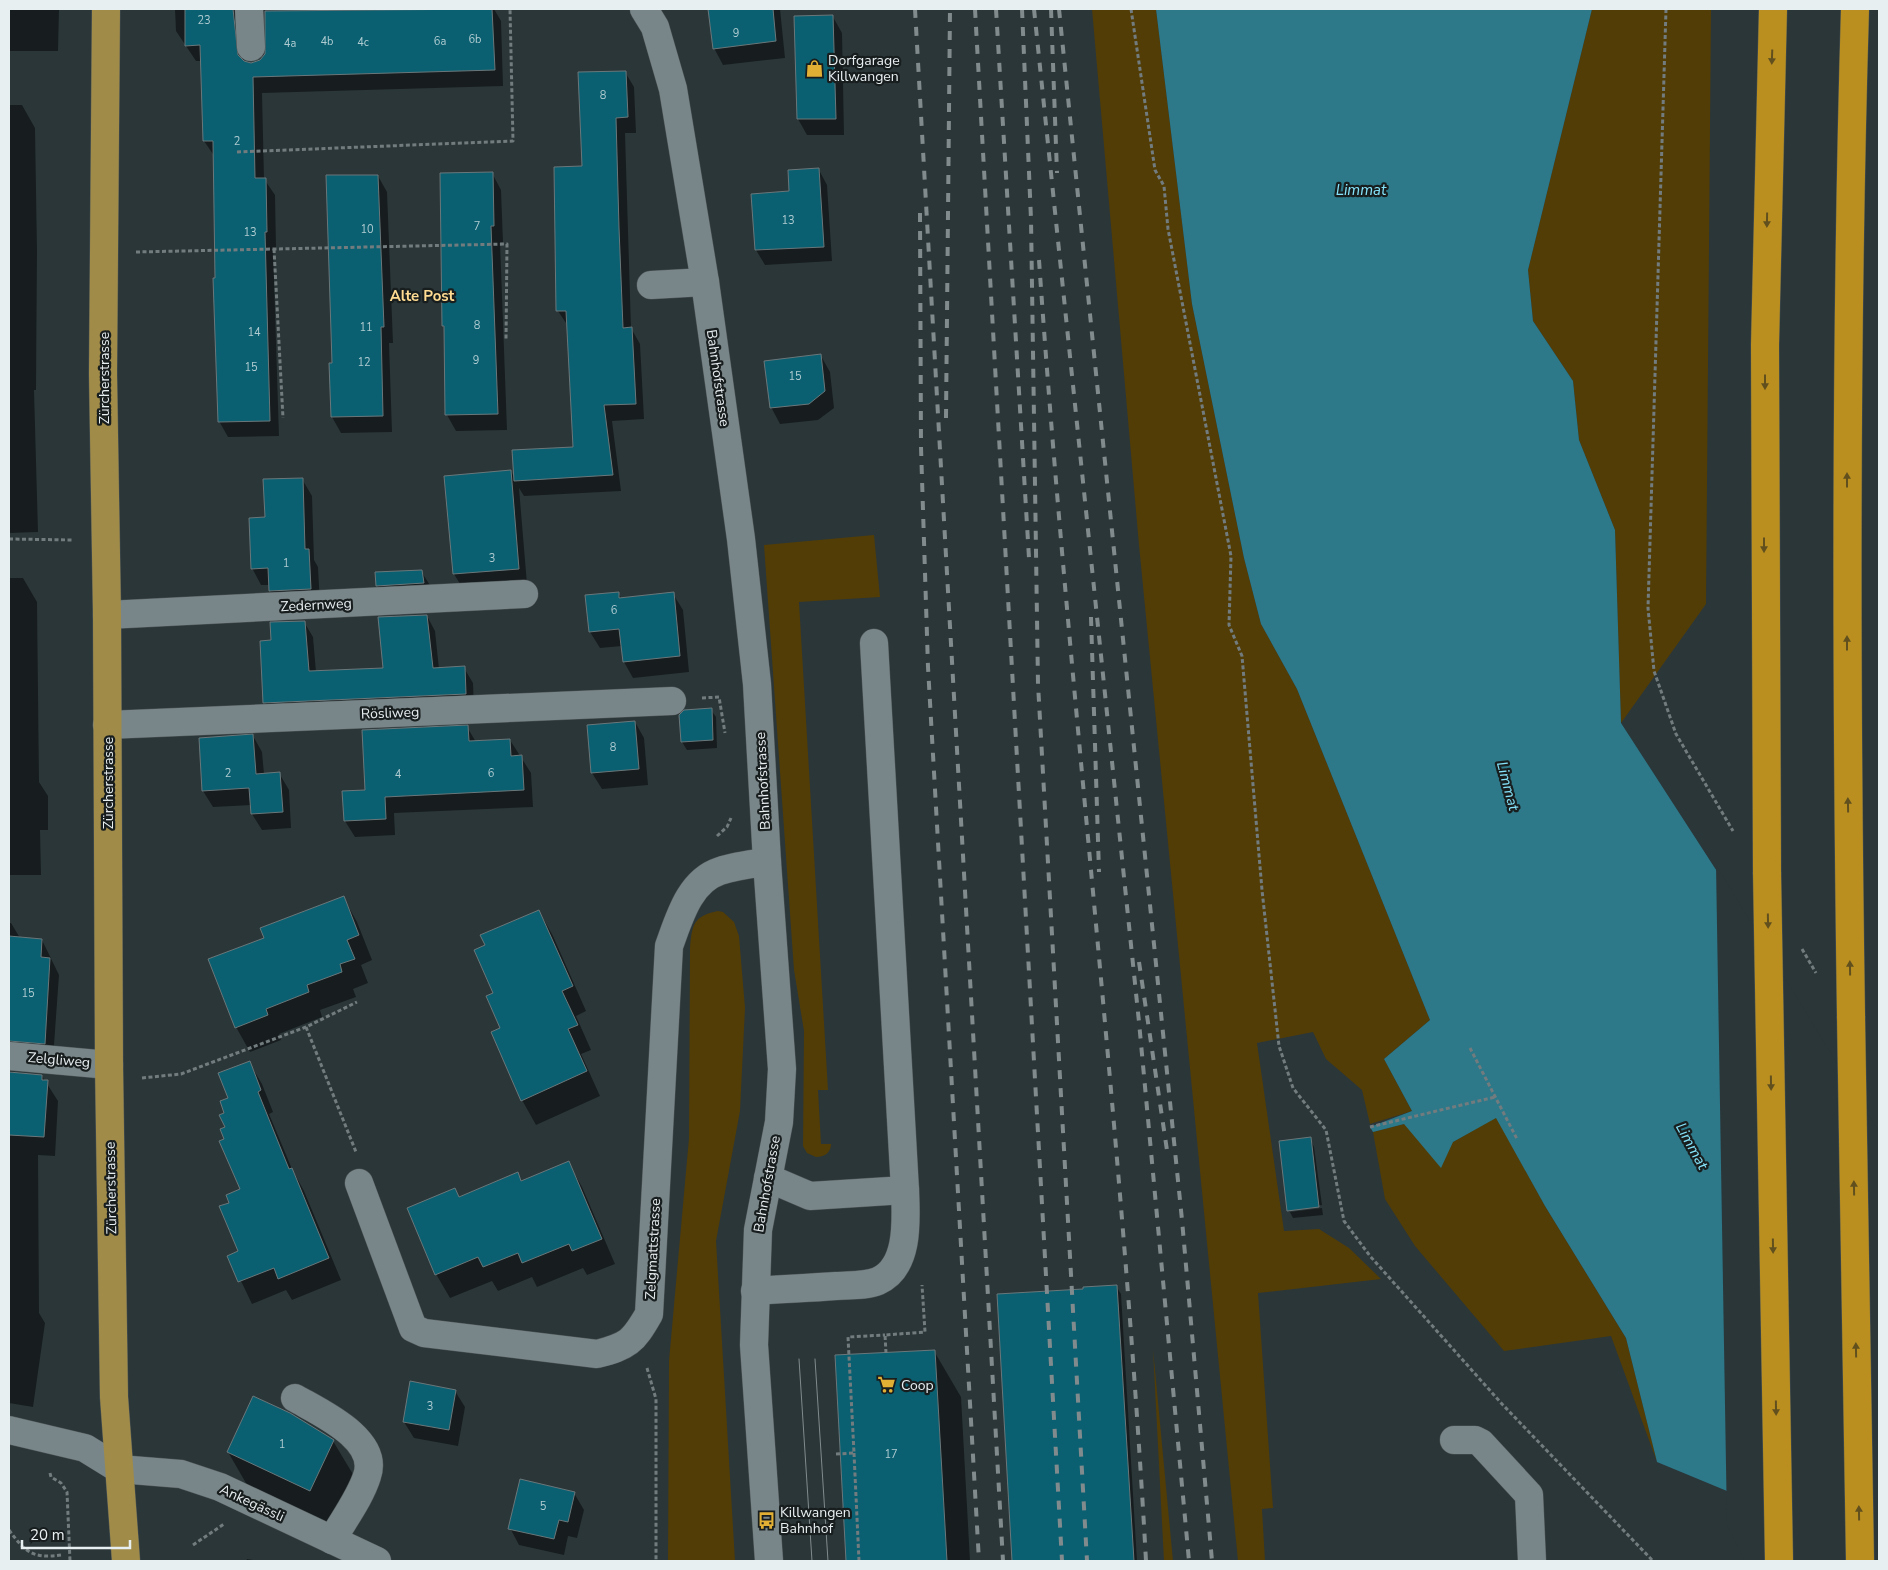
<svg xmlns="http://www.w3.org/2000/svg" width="1888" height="1570" font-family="'Nunito Sans',sans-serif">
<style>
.green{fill:#523d07}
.water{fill:#2d7889}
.pier{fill:#2b3639}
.shadow{fill:#0007}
.building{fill:#0a6071;stroke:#6a777a}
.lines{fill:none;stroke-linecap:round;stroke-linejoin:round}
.minor-casing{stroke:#4b5456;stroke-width:29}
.major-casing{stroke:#4b5456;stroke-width:29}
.highway-casing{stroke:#4b5456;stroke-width:29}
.path{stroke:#727c7f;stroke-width:3;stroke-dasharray:4 2.5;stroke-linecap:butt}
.minor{stroke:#798689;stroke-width:28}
.major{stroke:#a08b49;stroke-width:28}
.highway{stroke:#ba8f1f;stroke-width:28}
.tram{stroke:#818b8d;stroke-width:1}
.rail{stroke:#818b8d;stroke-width:4;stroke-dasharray:9 9;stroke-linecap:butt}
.highway-bridge-casing{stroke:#4b5456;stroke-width:29;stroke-linecap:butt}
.highway-bridge{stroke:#ba8f1f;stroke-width:28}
.oneway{fill:#61501e}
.labels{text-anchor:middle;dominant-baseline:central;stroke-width:4.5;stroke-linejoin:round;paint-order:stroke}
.number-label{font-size:11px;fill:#b0cbd1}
.poi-label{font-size:14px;fill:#e8eff1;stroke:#181d1e;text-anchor:start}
.street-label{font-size:14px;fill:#e8eff1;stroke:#181d1e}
.water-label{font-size:15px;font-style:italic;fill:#85e4fb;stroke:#181d1e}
.neighbourhood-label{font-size:15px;font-weight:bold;fill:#ffdc92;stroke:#181d1e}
</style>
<rect width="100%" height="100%" fill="#2b3639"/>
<g class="green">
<path d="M 1092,9 L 1156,9 L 1192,304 L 1244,558 L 1261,624 L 1297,689 L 1430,1020 L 1384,1059 L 1412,1111 L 1370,1124 L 1362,1090 L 1326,1059 L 1313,1032 L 1257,1043 L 1284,1231 L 1319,1229 L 1349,1248 L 1381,1279 L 1258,1293 L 1273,1508 L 1262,1509 L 1265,1561 L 1238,1561 L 1139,545 Z"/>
<path d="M 1592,9 L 1711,9 L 1706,604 L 1621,723 L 1615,530 L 1579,440 L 1573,381 L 1533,321 L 1528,270 Z"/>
<path d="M 874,535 L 880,597 L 799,602 L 828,1090 L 818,1090 L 821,1144 L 831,1144 C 831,1153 824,1157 816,1157 L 807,1153 L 803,1146 L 804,1031 L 794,970 L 764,545 Z"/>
<path d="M 718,911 L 723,912 L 734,922 L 739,936 L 745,1008 L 740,1111 L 716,1241 L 735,1561 L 668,1561 L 669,1361 L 689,1138 L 690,948 C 692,925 693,916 718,911 Z"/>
<path d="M 1496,1117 L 1545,1206 L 1626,1338 L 1657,1462 L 1611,1336 L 1504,1351 L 1415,1246 L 1385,1199 L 1373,1132 L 1404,1124 L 1453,1142 Z"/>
<path d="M 1153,1349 L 1173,1561 L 1164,1561 Z"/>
</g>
<path class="water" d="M 1156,9 L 1592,9 L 1528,270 L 1533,321 L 1573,381 L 1579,440 L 1615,530 L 1621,723 L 1720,876 L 1879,1561 L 1727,1519 L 1727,1491 L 1657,1462 L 1626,1338 L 1545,1206 L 1496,1118 L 1453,1142 L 1441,1168 L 1404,1124 L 1373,1132 L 1370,1127 L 1412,1111 L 1384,1059 L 1430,1020 L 1297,689 L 1261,624 L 1244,558 L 1192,304 Z"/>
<path class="pier" d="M 1716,865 L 1879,1132 L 1879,1561 L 1745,1561 L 1727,1525 Z"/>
<g class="shadow">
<path d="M 9,9 L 59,9 L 58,51 L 9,51 Z"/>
<path d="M 175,9 L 240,9 L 244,62 L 251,64 L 261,61 L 266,54 L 266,12 L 375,9 L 494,9 L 501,21 L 503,86 L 262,93 L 264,179 L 275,195 L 276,248 L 273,248 L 279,436 L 228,437 L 219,421 L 215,157 L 204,141 L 202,61 L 196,61 L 176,31 Z"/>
<path d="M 710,9 L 780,9 L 785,58 L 723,65 L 714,48 Z"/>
<path d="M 833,17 L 842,33 L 844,135 L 807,135 L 798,119 L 796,18 Z"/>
<path d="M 625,72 L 634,87 L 636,133 L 625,133 L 631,328 L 640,344 L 644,419 L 612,421 L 621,491 L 524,496 L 519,488 L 527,584 L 463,589 L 454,574 L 511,471 L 515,479 L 574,449 L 568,326 L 558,311 L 583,168 Z"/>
<path d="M 9,105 L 22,105 L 35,128 L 37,251 L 36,390 L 34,390 L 38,532 L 9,533 Z"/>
<path d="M 819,170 L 827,185 L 832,261 L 765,265 L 756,250 L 753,195 L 790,193 Z"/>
<path d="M 492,173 L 501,190 L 503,242 L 500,242 L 507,430 L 456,431 L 447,415 L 445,330 L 443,325 Z"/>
<path d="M 378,176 L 387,192 L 393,343 L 389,343 L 392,432 L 341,433 L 332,417 L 333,364 Z"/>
<path d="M 821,356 L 830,372 L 834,408 L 818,420 L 780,424 L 771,407 Z"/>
<path d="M 302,479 L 312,496 L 314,560 L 318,567 L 320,605 L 279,607 L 270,591 L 270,585 L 261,585 L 252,568 L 266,518 Z"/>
<path d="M 421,571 L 431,587 L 387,602 L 377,585 Z"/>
<path d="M 9,578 L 23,578 L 37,602 L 39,782 L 48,796 L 48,830 L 40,830 L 41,875 L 9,875 Z"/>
<path d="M 618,593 L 622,599 L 673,594 L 683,610 L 689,672 L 633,678 L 624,662 L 622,646 L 600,648 L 590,632 L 586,596 Z"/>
<path d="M 427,616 L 435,631 L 439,669 L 464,668 L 473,683 L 474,709 L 273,718 L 265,702 L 272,641 L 304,622 L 313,637 L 316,672 L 384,669 Z"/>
<path d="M 711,710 L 716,717 L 717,748 L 687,750 L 682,742 L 681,715 Z"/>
<path d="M 635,722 L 644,738 L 648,785 L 602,789 L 592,773 Z"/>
<path d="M 467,727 L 476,742 L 510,740 L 531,773 L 533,807 L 394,813 L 395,835 L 355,837 L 345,821 Z"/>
<path d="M 253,736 L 262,752 L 264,774 L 279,773 L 289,790 L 291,828 L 262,830 L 252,814 L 252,805 L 213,807 L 203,791 Z"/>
<path d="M 343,897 L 357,922 L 372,960 L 361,965 L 368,983 L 353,989 L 356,997 L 320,1010 L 322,1017 L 279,1034 L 281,1040 L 250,1052 L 236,1027 L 265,939 Z"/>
<path d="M 539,911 L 553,936 L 586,1011 L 576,1016 L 591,1050 L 581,1054 L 600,1096 L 536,1125 L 522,1100 L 501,1029 L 495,994 Z"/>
<path d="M 9,923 L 11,923 L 20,938 L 42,940 L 59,975 L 53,1059 L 9,1060 Z"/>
<path d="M 249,1062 L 262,1084 L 273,1112 L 269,1114 L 292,1169 L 304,1191 L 341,1280 L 292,1300 L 286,1290 L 252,1304 L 229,1256 L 239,1252 L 230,1203 L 241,1190 L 226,1140 L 226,1114 L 229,1098 Z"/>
<path d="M 9,1071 L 42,1076 L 58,1101 L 55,1156 L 38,1155 L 39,1313 L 45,1323 L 33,1407 L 9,1403 Z"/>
<path d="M 1310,1139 L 1314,1147 L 1322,1205 L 1290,1209 L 1290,1212 L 1322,1208 L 1323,1215 L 1293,1218 L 1289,1210 Z"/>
<path d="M 568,1162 L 582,1187 L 615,1264 L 587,1275 L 583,1268 L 537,1287 L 532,1277 L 498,1291 L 492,1281 L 450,1298 L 436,1274 L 459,1198 L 517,1174 L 522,1182 Z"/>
<path d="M 1116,1286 L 1121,1294 L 1137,1561 L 1013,1561 L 999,1295 L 1084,1290 Z"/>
<path d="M 934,1351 L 961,1397 L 970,1561 L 847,1561 L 836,1357 Z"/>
<path d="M 455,1391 L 465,1407 L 458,1446 L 414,1438 L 404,1422 Z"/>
<path d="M 333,1441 L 360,1486 L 336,1536 L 254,1497 L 228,1452 Z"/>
<path d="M 574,1493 L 584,1510 L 577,1538 L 568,1536 L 564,1555 L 519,1545 L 510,1528 Z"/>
<path d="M 247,1559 L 259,1561 L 246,1561 Z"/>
</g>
<g class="building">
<path d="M 185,9 L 233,9 L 238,55 L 244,61 L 251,63 L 260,60 L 265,54 L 265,11 L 492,9 L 495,70 L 253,77 L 255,178 L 266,178 L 267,232 L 265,232 L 270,421 L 218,422 L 213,278 L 215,278 L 213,141 L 203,141 L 200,45 L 185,46 Z"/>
<path d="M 708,9 L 773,9 L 776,41 L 713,49 Z"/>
<path d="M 833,15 L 836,119 L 797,119 L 794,16 Z"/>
<path d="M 626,71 L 628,117 L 616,118 L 619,228 L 623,328 L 632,327 L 636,404 L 604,405 L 613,475 L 514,481 L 512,450 L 573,447 L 566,311 L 556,311 L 554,167 L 582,166 L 578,72 Z"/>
<path d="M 819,168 L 824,247 L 755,250 L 751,194 L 789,191 L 788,170 Z"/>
<path d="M 493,172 L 494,226 L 491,226 L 498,414 L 445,415 L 444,326 L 442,326 L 440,173 Z"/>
<path d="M 326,175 L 378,175 L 384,327 L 381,327 L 383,416 L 331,417 L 329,363 L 332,363 Z"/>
<path d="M 821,354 L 825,391 L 809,404 L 770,408 L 764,361 Z"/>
<path d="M 511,470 L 519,569 L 453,574 L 444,476 Z"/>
<path d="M 303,478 L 305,549 L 309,549 L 311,589 L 269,591 L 268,568 L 251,569 L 249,518 L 265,517 L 263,479 Z"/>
<path d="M 422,570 L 424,583 L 376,586 L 375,572 Z"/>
<path d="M 619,592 L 619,598 L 674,592 L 680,656 L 623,662 L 619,629 L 589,632 L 585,595 Z"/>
<path d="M 427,615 L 433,668 L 465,666 L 466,694 L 263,703 L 260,641 L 271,640 L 270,622 L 305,621 L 309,671 L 383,668 L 378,617 Z"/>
<path d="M 712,708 L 713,740 L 681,742 L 679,715 L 684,710 Z"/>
<path d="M 635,721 L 639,769 L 591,773 L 587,725 Z"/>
<path d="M 468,725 L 469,741 L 510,739 L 511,756 L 522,755 L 524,790 L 385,797 L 386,819 L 344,821 L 342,791 L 365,790 L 362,730 Z"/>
<path d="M 253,734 L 256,774 L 280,772 L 283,812 L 251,814 L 249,788 L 202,791 L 199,738 Z"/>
<path d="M 344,896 L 359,935 L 347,940 L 355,959 L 340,964 L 342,972 L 307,985 L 309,992 L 266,1009 L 268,1015 L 235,1028 L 208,959 L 264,938 L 260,928 Z"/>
<path d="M 539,910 L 573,986 L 562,991 L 578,1025 L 568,1029 L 587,1071 L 521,1101 L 491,1032 L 500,1028 L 486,996 L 493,993 L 474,950 L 485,945 L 480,935 Z"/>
<path d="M 9,936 L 42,939 L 41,957 L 50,958 L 45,1044 L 9,1041 Z"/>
<path d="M 250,1061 L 261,1090 L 258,1092 L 289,1169 L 292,1168 L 329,1258 L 278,1279 L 274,1268 L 238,1282 L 227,1256 L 238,1251 L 219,1206 L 229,1203 L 226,1195 L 240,1189 L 219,1141 L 224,1139 L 220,1129 L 225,1127 L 219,1115 L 224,1113 L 220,1101 L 228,1098 L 218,1073 Z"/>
<path d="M 9,1072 L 42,1075 L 42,1080 L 48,1080 L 44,1137 L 9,1135 Z"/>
<path d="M 1311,1137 L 1319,1207 L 1287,1211 L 1279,1141 Z"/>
<path d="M 569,1161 L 602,1239 L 572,1251 L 569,1244 L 522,1263 L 518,1253 L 483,1267 L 478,1257 L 435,1275 L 407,1208 L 455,1188 L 459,1197 L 518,1172 L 521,1181 Z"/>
<path d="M 1117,1285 L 1134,1561 L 1012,1561 L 997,1294 L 1083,1289 L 1083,1287 Z"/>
<path d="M 935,1350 L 947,1561 L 846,1561 L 835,1355 Z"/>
<path d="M 410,1381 L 456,1390 L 449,1430 L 403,1422 Z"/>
<path d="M 253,1396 L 290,1413 L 334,1440 L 310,1491 L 227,1452 Z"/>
<path d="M 520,1479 L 575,1492 L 568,1522 L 559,1520 L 554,1539 L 508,1529 Z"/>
</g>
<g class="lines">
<defs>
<g id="minor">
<path d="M 249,9 L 251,47"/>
<path d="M 644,9 L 655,27 L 673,89 L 705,282 L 741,539 L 757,684 L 767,862 L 782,1069 L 779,1122 L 758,1230 L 754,1345 L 769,1561"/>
<path d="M 651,285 L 705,282"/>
<path d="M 107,615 L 524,594"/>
<path d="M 107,725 L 672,701"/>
<path d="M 9,1056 L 109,1065"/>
<path d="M 768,1178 L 810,1196 L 905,1190 L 874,643"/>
<path d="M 359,1183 L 413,1328 L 424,1333 L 597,1354 C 628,1346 633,1342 649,1314 L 669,946 C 679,919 689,881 720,871 C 735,866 752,864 767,862"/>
<path d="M 755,1291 C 782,1289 809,1288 836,1286 C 850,1285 866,1286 878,1281 C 910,1267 906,1218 905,1190"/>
<path d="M 295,1398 C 319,1412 380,1439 367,1476 C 360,1498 344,1519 332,1540"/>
<path d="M 9,1430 L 85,1448 L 119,1469 L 181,1474 L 220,1487 L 377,1561"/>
<path d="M 1454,1440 L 1475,1440 L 1481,1443 L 1529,1495 L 1532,1561"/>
</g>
<path id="major" d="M 106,9 L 103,374 L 107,615 L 109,1065 L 114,1397 L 126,1561"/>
<g id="highway">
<path d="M 1767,872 L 1765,345 L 1773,9"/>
<path d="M 1851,1016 C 1846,680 1845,345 1855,9"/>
</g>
</defs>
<use href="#minor" class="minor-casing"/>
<use href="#major" class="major-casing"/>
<use href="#highway" class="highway-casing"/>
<g class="path">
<path d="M 1131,9 L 1155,170 L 1164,186 L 1168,229 L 1231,556 L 1229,625 L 1242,656 L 1262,890 L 1279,1046 L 1293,1088 L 1326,1130 L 1344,1221 L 1370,1256 L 1502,1404 L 1653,1561"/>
<path d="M 1666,9 L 1648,608 L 1654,671 L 1676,734 L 1733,831"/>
<path d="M 237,152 L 513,141 L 510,9"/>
<path d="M 274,249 L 283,418"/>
<path d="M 136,252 L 507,244 L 506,340"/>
<path d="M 9,539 L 73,540"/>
<path d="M 702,698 L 719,697 L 725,733"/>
<path d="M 717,836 L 727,827 L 731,818"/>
<path d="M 1802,949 L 1816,973"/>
<path d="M 306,1027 L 356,1152"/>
<path d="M 1470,1048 L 1517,1139"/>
<path d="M 142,1078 L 181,1074 L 306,1027 L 357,1002"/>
<path d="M 1370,1127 L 1495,1097"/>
<path d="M 886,1353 L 885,1335 L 925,1332 L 922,1285"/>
<path d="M 647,1368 L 656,1399 L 656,1561"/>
<path d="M 854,1453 L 859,1561"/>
<path d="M 836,1454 L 854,1453 L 848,1337 L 885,1335"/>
<path d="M 50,1473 L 51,1477 L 61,1483 L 67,1492 L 70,1561"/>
<path d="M 9,1530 C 25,1552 33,1559 61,1555"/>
<path d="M 193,1545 L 224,1524"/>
</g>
<use href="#minor" class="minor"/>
<use href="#major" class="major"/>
<use href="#highway" class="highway"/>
<g class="tram">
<path d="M 799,1359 L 812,1561"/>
<path d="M 815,1359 L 828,1561"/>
</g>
<g class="rail">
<path d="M 915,9 L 1003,1561"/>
<path d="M 975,9 L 1062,1561"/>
<path d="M 996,9 L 1029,558"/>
<path d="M 1022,9 L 1031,219 L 1038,684 L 1087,1561"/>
<path d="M 1034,9 L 1139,1022 L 1189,1561"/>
<path d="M 1051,9 L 1057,173"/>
<path d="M 1059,9 L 1182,1220 L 1212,1561"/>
<path d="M 920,213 L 921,447 L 928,667 L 979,1561"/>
<path d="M 1039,260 C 1069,695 1122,1127 1146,1561"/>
<path d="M 946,418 L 950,9"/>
<path d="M 1091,617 L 1099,872"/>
<path d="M 1139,962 L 1168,1157"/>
</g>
<defs>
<g id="highway-bridge">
<path d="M 1767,872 L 1779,1561"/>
<path d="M 1851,1016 L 1860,1561"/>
</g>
</defs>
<use href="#highway-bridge" class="highway-bridge-casing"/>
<use href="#highway-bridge" class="highway-bridge"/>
</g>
<defs><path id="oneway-solid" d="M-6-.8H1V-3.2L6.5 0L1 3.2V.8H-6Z" transform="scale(1.25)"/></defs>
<g class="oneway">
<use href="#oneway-solid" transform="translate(1772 57) rotate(92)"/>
<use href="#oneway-solid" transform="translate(1767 220) rotate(91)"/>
<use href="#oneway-solid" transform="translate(1765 382) rotate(90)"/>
<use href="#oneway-solid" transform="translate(1847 480) rotate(-90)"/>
<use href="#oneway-solid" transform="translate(1764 545) rotate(90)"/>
<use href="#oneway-solid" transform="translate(1847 643) rotate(-90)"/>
<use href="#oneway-solid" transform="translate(1848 805) rotate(-91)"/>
<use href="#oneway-solid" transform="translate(1768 921) rotate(89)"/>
<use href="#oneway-solid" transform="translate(1850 968) rotate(-91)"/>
<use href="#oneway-solid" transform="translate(1771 1083) rotate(89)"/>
<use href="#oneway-solid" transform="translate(1854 1188) rotate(-91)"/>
<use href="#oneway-solid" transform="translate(1773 1246) rotate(89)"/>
<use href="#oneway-solid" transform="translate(1856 1350) rotate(-91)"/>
<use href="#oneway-solid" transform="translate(1776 1408) rotate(89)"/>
<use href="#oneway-solid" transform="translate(1859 1513) rotate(-91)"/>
</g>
<defs>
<symbol id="shop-bare" viewBox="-9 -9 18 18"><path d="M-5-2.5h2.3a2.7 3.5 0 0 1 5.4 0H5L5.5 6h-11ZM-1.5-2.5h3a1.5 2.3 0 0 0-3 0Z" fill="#e1af34" stroke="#181d1e" stroke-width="2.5" paint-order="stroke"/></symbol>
<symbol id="supermarket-bare" viewBox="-9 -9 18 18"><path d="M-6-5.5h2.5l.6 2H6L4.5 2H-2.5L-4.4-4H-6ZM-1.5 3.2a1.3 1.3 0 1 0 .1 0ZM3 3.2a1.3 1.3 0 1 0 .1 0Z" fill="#e1af34" stroke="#181d1e" stroke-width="2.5" paint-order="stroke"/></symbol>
<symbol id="bus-bare" viewBox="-9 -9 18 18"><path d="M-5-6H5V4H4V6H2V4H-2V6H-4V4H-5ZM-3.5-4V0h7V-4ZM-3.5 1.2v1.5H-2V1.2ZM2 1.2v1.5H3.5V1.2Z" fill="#e1af34" stroke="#181d1e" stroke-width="2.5" paint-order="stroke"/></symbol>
</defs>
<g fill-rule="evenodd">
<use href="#shop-bare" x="802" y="56" width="25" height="25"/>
<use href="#supermarket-bare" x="874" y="1372" width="25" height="25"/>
<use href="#bus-bare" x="754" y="1508" width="25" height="25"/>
</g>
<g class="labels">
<g class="number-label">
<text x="204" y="20">23</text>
<text x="736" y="33">9</text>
<text x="475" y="39">6b</text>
<text x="327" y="41">4b</text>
<text x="440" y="41">6a</text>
<text x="363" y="42">4c</text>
<text x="290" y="43">4a</text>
<text x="603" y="95">8</text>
<text x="237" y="141">2</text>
<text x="788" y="220">13</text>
<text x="477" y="226">7</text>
<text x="367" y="229">10</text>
<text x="250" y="232">13</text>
<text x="477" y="325">8</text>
<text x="366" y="327">11</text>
<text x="254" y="332">14</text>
<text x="476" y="360">9</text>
<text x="364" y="362">12</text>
<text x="251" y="367">15</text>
<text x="795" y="376">15</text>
<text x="492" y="558">3</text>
<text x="286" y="563">1</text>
<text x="614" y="610">6</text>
<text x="613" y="747">8</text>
<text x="228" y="773">2</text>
<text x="491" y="773">6</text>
<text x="398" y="774">4</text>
<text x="28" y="993">15</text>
<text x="430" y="1406">3</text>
<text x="282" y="1444">1</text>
<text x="891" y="1454">17</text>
<text x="543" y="1506">5</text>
</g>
<g class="poi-label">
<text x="828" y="60">Dorfgarage<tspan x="828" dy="16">Killwangen</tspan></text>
<text x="901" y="1385">Coop</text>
<text x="780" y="1512">Killwangen<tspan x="780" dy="16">Bahnhof</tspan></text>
</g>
<g class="street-label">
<text transform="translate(104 378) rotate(-90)">Zürcherstrasse</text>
<text transform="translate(718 378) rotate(82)">Bahnhofstrasse</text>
<text transform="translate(316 605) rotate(-3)">Zedernweg</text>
<text transform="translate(390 713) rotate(-2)">Rösliweg</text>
<text transform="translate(763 781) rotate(-93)">Bahnhofstrasse</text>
<text transform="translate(108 783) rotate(-90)">Zürcherstrasse</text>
<text transform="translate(59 1060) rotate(5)">Zelgliweg</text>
<text transform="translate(767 1184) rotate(-80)">Bahnhofstrasse</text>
<text transform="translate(111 1188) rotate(-91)">Zürcherstrasse</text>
<text transform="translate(653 1249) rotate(-87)">Zelgmattstrasse</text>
<text transform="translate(252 1503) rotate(25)">Ankegässli</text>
</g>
<g class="water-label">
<text x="1361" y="190">Limmat</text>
<text transform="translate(1508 786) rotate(75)">Limmat</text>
<text transform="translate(1692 1146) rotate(61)">Limmat</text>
</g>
<g class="neighbourhood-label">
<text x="422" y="296">Alte Post</text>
</g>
</g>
<rect width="1888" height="1570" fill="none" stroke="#e8eff1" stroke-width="20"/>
<path d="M22 1540v8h108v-8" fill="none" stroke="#e8eff1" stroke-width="2.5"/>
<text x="30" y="1540" font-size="15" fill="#e8eff1" stroke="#181d1e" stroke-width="4" paint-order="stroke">20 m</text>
</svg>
